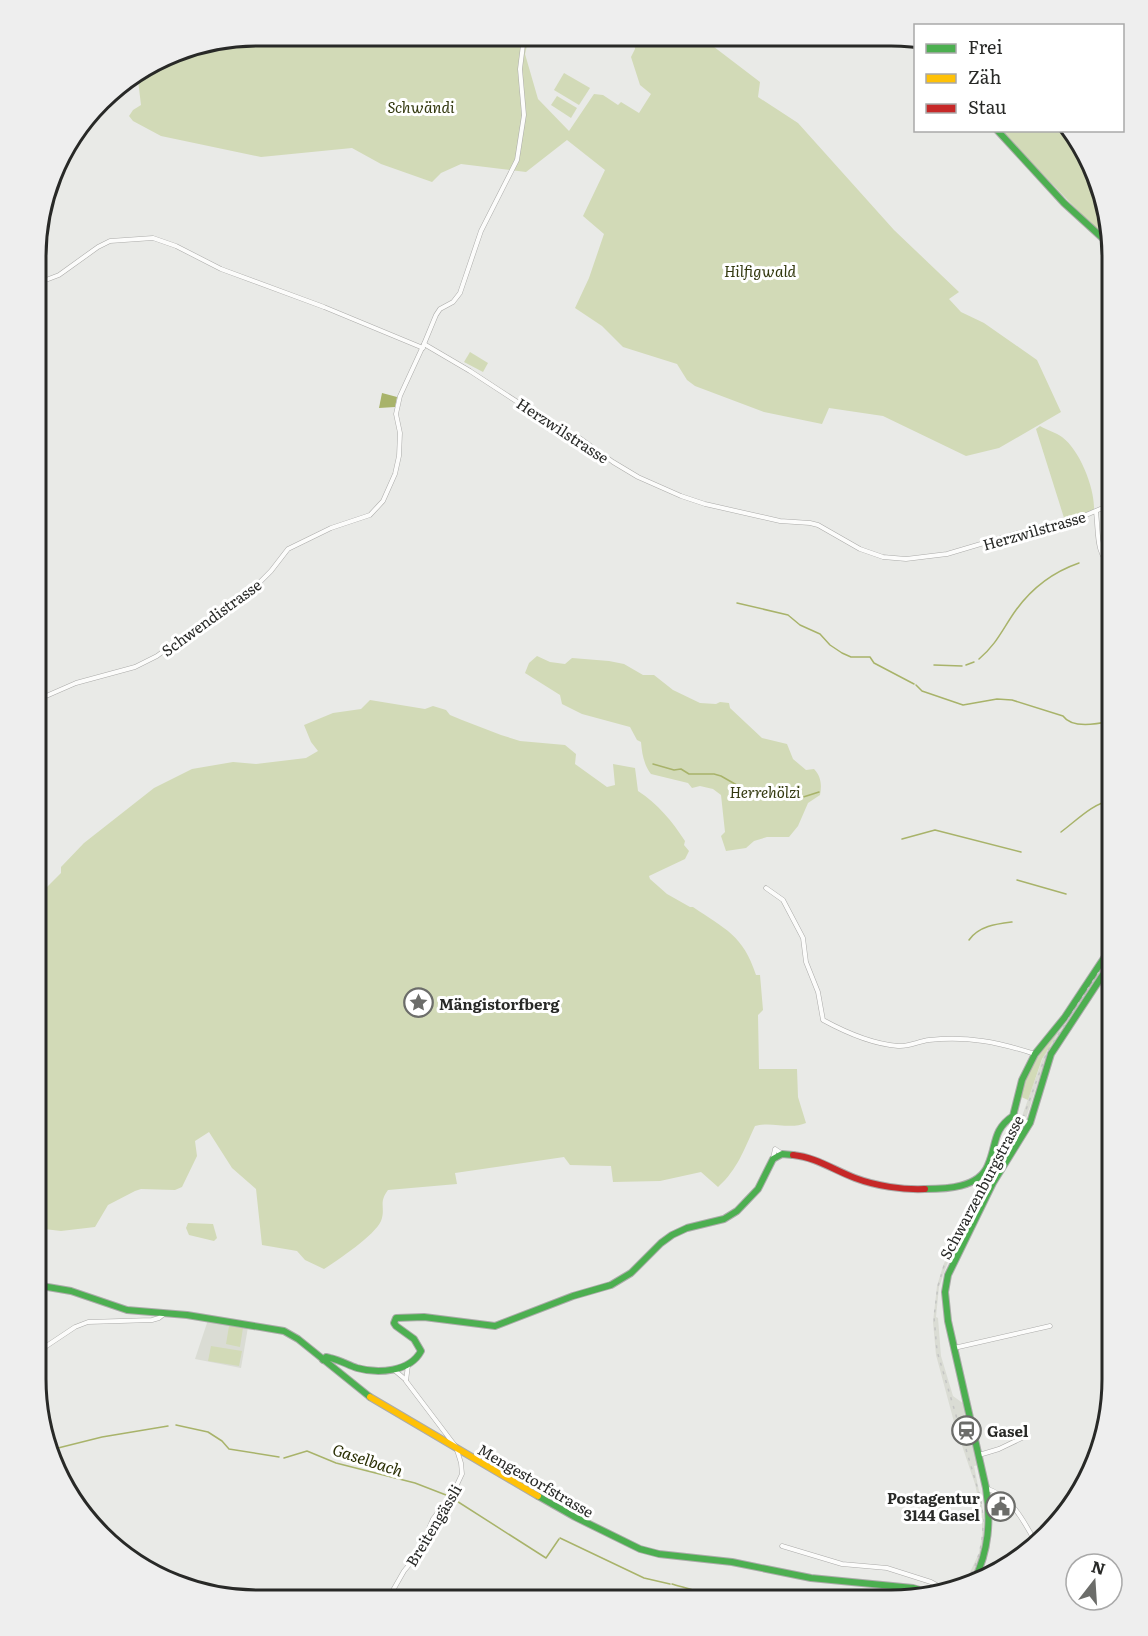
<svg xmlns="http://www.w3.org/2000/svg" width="1148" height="1636" font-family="Literata,serif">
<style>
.built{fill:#dadcd4}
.green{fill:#d2dab7}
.water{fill:#a8b36a}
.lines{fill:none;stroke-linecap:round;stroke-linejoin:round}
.stream{stroke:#a8b36a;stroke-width:1.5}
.street-casing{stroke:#ababa9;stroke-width:5}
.fast-casing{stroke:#ababa9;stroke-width:8}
.slow-casing{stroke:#ababa9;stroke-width:8}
.jam-casing{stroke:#ababa9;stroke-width:8}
.street{stroke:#fcfcfb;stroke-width:4}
.fast{stroke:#4caf50;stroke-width:6}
.slow{stroke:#ffc107;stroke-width:6}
.jam{stroke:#c62828;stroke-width:6}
.rail{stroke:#c4c5c4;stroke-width:1.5;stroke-dasharray:3 6;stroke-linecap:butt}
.labels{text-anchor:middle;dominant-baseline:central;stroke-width:6;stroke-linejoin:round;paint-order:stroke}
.park-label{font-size:15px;font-style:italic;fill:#33390f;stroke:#fff}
.street-label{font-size:15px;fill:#282927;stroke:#fff}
.poi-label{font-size:15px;font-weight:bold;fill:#282927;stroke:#fff;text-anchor:start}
.water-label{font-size:16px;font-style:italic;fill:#2a2f04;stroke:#fff}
.rim{fill:none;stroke:#282927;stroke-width:3}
</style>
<rect width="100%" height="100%" fill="#e9eae7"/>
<g class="built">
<path d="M 1112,949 L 1112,955 L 1048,1053 L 1025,1121 L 970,1217 L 951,1253 L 939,1287 L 936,1317 L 938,1318 L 941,1356 L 953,1396 L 964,1404 L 979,1465 L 974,1466 L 984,1516 L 984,1535 L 980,1557 L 972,1577 L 969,1582 L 965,1583 L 979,1553 L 982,1535 L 982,1517 L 975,1484 L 954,1422 L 936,1355 L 933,1322 L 937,1286 L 943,1266 L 953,1243 L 982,1188 L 1016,1133 L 1045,1052 Z"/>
<path d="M 208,1320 L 248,1327 L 241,1368 L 195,1359 Z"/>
</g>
<g class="green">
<path d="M 258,36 L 529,37 L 525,54 L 538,99 L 569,131 L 594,94 L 603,95 L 618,105 L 621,102 L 639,113 L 651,94 L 640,85 L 631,57 L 635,49 L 634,39 L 701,37 L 760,82 L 758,97 L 798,123 L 894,230 L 959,292 L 949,299 L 961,312 L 984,323 L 1037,360 L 1061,412 L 999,448 L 966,456 L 883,416 L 829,408 L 822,424 L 764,412 L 695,386 L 687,380 L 677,364 L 623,347 L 602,326 L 575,308 L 589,278 L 604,234 L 583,216 L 605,170 L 567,140 L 526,172 L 461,164 L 441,173 L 432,182 L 381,164 L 352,148 L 261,157 L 161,136 L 133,121 L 129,116 L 133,110 L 141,105 L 138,80 L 183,59 L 181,51 L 186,48 Z"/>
<path d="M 564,73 L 590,88 L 579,105 L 554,90 Z"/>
<path d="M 557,96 L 577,108 L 571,118 L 551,105 Z"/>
<path d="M 1001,131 L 1065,131 L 1089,160 L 1108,239 L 1086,219 Z"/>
<path d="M 470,352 L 488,363 L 483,372 L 464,362 Z"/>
<path d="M 1040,426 C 1047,430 1055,432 1062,437 C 1080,450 1095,489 1094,510 L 1065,521 L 1036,429 Z"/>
<path d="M 537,656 L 550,662 L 565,664 L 572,658 L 609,661 L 624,664 L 643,675 L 654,675 L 673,690 L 700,703 L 716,704 L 720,702 L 729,703 L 730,708 L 762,738 L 787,744 L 793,759 L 806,770 L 814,769 C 821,776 822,785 820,795 L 808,803 L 798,826 L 789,837 L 767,837 L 754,841 L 746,848 L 726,851 L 721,836 L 725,832 L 721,795 L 713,789 L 700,786 L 692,788 L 688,783 L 651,774 C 644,765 642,754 641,742 L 637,740 L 630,727 L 582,714 L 562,704 L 560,695 L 525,673 L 529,663 Z"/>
<path d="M 370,700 L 425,709 L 433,706 L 446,710 L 450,715 L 462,720 L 501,735 L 520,741 L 565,745 L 576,754 L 575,764 L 607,787 L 615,785 L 613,764 L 635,768 L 638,791 C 658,804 672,821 685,841 L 684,845 L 689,851 L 685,859 L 649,876 L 650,879 L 667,894 L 690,907 L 693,907 C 725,929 743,935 756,975 L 760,975 L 763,1010 L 758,1015 L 759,1069 L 797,1069 L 798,1097 L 806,1123 C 790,1130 771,1121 755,1126 C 744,1149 738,1169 718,1187 L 701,1172 L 660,1181 L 613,1182 L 611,1166 L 570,1165 L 564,1157 L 455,1173 L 457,1184 L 388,1190 C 378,1203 386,1208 381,1221 C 375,1235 338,1260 324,1269 L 305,1260 L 297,1251 L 262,1245 L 256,1189 L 232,1168 L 209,1132 L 195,1141 L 197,1156 L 182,1187 L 175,1190 L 141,1189 L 135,1191 L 108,1205 L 95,1227 L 61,1231 L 36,1228 L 37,897 L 61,873 L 61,867 L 84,843 L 154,788 L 192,769 L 233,762 L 256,764 L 306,758 L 318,751 L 311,742 L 304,725 L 333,713 L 361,709 Z"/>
<path d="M 1060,1026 L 1061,1027 L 1042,1059 L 1028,1100 L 1019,1096 C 1028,1068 1041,1048 1060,1026 Z"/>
<path d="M 188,1223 L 213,1224 L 217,1238 L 214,1241 L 189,1235 L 186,1228 Z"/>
<path d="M 229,1326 L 243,1328 L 240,1347 L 226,1344 Z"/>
<path d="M 211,1346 L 242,1351 L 239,1366 L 208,1361 Z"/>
</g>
<path class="water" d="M 382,393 L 397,397 L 395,407 L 379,408 Z"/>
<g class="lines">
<g class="stream">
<path d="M 737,603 L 788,615 L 800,625 L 820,634 L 830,645 L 842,653 L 851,657 L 870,657 L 874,663 L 914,684"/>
<path d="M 979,659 C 997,644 1003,628 1016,610 C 1032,588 1053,572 1079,563"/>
<path d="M 934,665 L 962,666"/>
<path d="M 966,665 L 974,662"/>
<path d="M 916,685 L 922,691 L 963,705 L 997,699 L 1012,700 L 1063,716 C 1072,729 1097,724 1112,721"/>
<path d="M 653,764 L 674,770 L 681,769 L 689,774 L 714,774 L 721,776 L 756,796 L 778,795 L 797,799 L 819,792"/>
<path d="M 1061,832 C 1076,821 1093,803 1112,800"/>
<path d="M 902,839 L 935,830 L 1021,852"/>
<path d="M 1017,880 L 1066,894"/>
<path d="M 969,940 C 979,926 996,924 1012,922"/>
<path d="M 176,1425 L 208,1432 L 222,1441 L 229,1449 L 279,1457"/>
<path d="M 54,1449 L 102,1437 L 168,1426"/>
<path d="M 284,1458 L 307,1451 L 336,1463 L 415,1483 L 446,1495"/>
<path d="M 452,1498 L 546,1558 L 559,1539"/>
<path d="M 560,1538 L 644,1578 L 670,1584"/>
<path d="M 672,1584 C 683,1588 699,1589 705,1599"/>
</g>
<defs>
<g id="street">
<path d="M 38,283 L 59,275 L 98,247 L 110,241 L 153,238 L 176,246 L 221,269 L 324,307 L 423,348"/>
<path d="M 424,344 L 470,371 L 545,420 L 581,439 L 613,462 L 638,477 L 681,496 L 705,504 L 780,521 L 810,523 L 818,525 L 860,549 L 883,557 L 906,559 L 947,554 L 1018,533 L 1072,521 L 1112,504"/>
<path d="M 1096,512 C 1099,536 1095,550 1112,569"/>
<path d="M 37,700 L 76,683 L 135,667 L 157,656 L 203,622 L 250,592 L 271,571 L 288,549 L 331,528 L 370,515 L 383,501 L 395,474 L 399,456 L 400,433 L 396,414 L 400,396 L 424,344 L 436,315 L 440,309 L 453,302 L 460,293 L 481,231 L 517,160 L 524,115 L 520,69 L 524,37"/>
<path d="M 766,888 L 783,900 L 803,938 L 806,962 L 818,992 L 823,1020 C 845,1032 873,1044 898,1046 C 909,1047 919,1041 929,1040 C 968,1036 998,1042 1035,1054"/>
<path d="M 1102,976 L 1112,978"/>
<path d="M 1013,1116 L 1030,1123"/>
<path d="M 773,1158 L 775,1149 L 781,1153"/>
<path d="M 954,1348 L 1050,1326"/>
<path d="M 36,1353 L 75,1327 L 88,1322 L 152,1320 L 159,1318 L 164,1314"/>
<path d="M 393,1369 L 406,1380"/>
<path d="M 979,1455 L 999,1449 L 1024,1437"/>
<path d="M 986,1488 C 1012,1497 1024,1521 1037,1545"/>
<path d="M 782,1546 L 842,1564 L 887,1568 L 931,1582 L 942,1588"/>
<path d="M 388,1599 L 404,1571 L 418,1554 L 433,1519 L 454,1491 L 462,1474 L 461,1463 L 456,1447 L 406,1381 L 408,1365"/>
</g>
<g id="fast">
<path d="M 997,130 L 1064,203 L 1109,244"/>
<path d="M 925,1189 C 946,1189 979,1188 988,1165 C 997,1145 992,1130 1013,1116 L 1022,1080 L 1035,1054 L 1065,1017 L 1112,946"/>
<path d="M 36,1285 L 71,1291 L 127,1310 L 187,1315 L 284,1331 L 298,1339 L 370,1397"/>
<path d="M 323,1360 L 326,1357 L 330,1358 C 340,1360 348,1365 357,1368 C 378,1374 410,1372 421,1351 L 414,1339 L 396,1326 L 394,1323 L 396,1318 L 424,1317 L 495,1326 L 573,1296 L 611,1285 L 631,1273 L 661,1243 L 672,1235 L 687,1228 L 724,1219 L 737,1211 L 758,1189 L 773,1159 L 782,1154 L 793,1155"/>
<path d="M 538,1496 L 575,1517 L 640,1549 L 659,1554 L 732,1562 L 811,1578 L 913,1588 L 927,1592"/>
<path d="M 974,1581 C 989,1550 991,1521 986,1488 L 948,1321 L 945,1292 L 948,1275 L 993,1183 L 1030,1123 L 1051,1054 L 1112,961"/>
</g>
<g id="slow">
<path d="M 910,38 L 916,44"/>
<path d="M 370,1397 L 538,1496"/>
</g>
<path id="jam" d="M 793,1155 C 815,1157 834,1170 855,1178 C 876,1186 903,1190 925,1189"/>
</defs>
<use href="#street" class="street-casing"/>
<use href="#fast" class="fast-casing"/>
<use href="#slow" class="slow-casing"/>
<use href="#jam" class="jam-casing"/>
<use href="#street" class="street"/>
<use href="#fast" class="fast"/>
<use href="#slow" class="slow"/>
<use href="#jam" class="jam"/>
<path class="rail" d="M 967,1582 C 983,1555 987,1524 979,1493 L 937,1351 L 934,1317 L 938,1286 L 944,1266 L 955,1243 L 983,1189 L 1019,1129 L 1047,1052 L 1112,952"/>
</g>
<defs>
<symbol id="sight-ring" viewBox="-11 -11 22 22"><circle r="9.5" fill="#fff" stroke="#6c6d6a" stroke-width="1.5"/><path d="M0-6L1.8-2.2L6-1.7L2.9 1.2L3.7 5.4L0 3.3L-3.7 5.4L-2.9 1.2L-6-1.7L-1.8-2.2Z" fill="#6c6d6a"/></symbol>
<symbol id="station-ring" viewBox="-11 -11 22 22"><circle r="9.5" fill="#fff" stroke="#6c6d6a" stroke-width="1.5"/><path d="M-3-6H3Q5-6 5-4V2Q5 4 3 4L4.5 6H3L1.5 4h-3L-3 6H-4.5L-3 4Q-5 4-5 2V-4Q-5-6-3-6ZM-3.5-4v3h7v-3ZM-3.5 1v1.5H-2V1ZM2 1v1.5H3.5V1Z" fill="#6c6d6a"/></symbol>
<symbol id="civic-ring" viewBox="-11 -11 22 22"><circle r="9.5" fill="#fff" stroke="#6c6d6a" stroke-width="1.5"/><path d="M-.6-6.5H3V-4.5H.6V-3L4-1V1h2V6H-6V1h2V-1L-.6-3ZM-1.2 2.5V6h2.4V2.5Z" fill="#6c6d6a"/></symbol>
</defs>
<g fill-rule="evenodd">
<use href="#sight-ring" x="402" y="986" width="33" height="33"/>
<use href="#station-ring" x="950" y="1414" width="33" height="33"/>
<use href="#civic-ring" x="984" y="1490" width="33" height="33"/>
</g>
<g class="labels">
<g class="park-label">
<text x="421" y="106">Schwändi</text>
<text x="760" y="270">Hilfigwald</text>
<text x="765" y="791">Herrehölzi</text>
</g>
<g class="street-label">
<text transform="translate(563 430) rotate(33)">Herzwilstrasse</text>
<text transform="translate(1034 530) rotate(-16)">Herzwilstrasse</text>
<text transform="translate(211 617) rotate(-36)">Schwendistrasse</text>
<text transform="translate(981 1187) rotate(-62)">Schwarzenburgstrasse</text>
<text transform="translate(536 1480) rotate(30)">Mengestorfstrasse</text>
<text transform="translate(433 1525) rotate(-59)">Breitengässli</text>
</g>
<g class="poi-label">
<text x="439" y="1003">Mängistorfberg</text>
<text x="987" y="1430">Gasel</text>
<text x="980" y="1497" text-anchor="end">Postagentur<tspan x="980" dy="17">3144 Gasel</tspan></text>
</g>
<g class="water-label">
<text transform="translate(368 1459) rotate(18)">Gaselbach</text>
</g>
</g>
<path d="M0 0H1148V1636H0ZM257 46H891A211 211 0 0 1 1102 257V1379A211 211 0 0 1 891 1590H257A211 211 0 0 1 46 1379V257A211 211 0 0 1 257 46Z" fill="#eee" fill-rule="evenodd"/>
<path class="rim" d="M257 46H891A211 211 0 0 1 1102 257V1379A211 211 0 0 1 891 1590H257A211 211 0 0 1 46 1379V257A211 211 0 0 1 257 46Z"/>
<rect x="914" y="24" width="210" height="108" fill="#ffffff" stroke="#a9a9a9" stroke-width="1.5"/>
<rect x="926" y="44" width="30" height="9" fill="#4caf50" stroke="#a9a9a9" stroke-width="1.5"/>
<text x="968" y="54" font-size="18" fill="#282927">Frei</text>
<rect x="926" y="74" width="30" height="9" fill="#ffc107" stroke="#a9a9a9" stroke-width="1.5"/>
<text x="968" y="84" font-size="18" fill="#282927">Zäh</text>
<rect x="926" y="104" width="30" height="9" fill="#c62828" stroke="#a9a9a9" stroke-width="1.5"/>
<text x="968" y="114" font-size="18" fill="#282927">Stau</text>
<g transform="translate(1094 1582) rotate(17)"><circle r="28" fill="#ffffff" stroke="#a9a9a9" stroke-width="1.5"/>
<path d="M0-4.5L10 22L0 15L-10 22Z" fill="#6c6d6a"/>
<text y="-9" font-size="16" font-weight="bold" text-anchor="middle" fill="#282927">N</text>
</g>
</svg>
